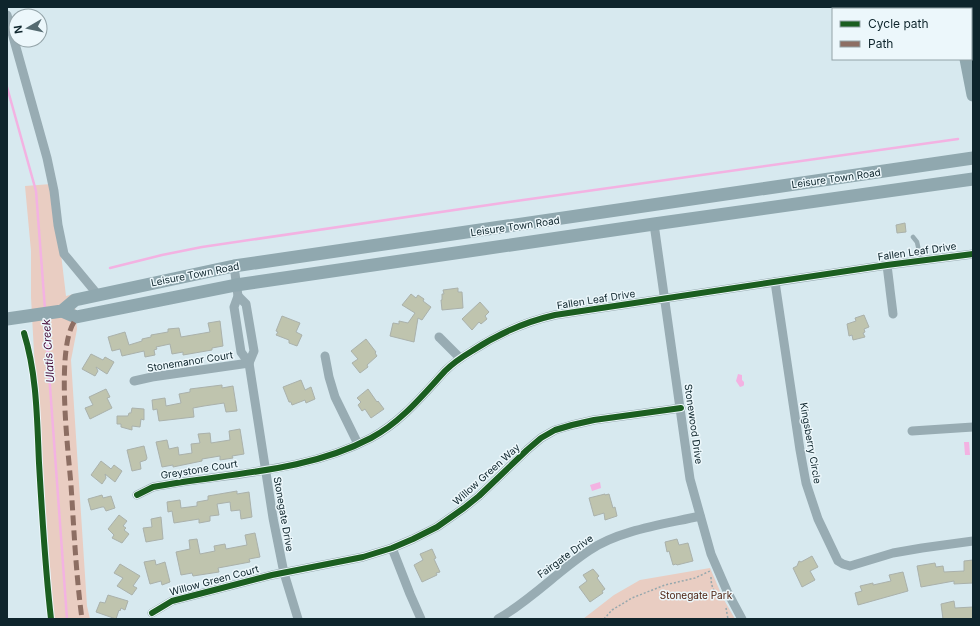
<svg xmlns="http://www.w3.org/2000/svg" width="980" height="626" font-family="Inter,sans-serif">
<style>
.green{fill:#e9cdc2}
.water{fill:#f3b2e2}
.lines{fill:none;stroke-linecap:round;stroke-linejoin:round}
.stream{stroke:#f3b2e2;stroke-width:2.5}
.building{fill:#bfc4ae;stroke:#aab1ab}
.path{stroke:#97a8ad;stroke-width:1.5;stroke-dasharray:2 2;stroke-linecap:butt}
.lane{stroke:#98acb3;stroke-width:4.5}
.street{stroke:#98acb3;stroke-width:9}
.secondary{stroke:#90a8af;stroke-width:13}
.quiet{stroke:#8d6e63;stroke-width:5;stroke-dasharray:10 5;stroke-linecap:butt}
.cycleway-casing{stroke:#ecf7fb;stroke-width:8}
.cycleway{stroke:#1b5e20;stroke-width:6}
.labels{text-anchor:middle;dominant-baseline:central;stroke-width:3;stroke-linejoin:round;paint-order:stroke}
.street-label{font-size:10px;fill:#0e252c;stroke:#ecf7fb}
.park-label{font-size:10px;fill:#4d2312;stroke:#ecf7fb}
.water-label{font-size:11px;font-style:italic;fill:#480b38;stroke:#ecf7fb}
</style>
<rect width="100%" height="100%" fill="#d7e9ef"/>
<g class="green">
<path d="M 51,184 L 57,220 L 66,296 L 74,294 L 77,329 L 71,360 L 87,606 L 90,619 L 54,619 L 35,371 L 31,297 L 31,251 L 25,186 Z"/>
<path d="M 710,568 L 723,598 L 735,619 L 583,619 L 614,595 L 640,580 Z"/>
</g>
<g class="water">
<path d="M 738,374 L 742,375 L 742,380 L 744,382 L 744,385 L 743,386 L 740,387 L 736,381 Z"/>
<path d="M 964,442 L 969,442 L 970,455 L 965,455 Z"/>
<path d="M 600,482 L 601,488 L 592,491 L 590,485 Z"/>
</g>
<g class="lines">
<g class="stream">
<path d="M 7,87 L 36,191 L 45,309"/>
<path d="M 110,268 L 162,255 L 202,247 L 509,202 L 958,139"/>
<path d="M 45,318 L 67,619"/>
</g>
</g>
<g class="building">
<path d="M 905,223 L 906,232 L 897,233 L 896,225 Z"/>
<path d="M 458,288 L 458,292 L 462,292 L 463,308 L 442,310 L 441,300 L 442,300 L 442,294 L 444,294 L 443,290 Z"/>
<path d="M 411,294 L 416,298 L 418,295 L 424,299 L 423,301 L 431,307 L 422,320 L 418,318 L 414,342 L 390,336 L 393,323 L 399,324 L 399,321 L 408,323 L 415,313 L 402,305 Z"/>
<path d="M 480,302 L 489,312 L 485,316 L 487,319 L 481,324 L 479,322 L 472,330 L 462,319 Z"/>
<path d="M 864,315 L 869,327 L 864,329 L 865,332 L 863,333 L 865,337 L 853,340 L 852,335 L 849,336 L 847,324 L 856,321 L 855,318 Z"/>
<path d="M 282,316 L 300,323 L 296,332 L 302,335 L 297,346 L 289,343 L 289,340 L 276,335 L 278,332 L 276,331 Z"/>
<path d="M 220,321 L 223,346 L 212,348 L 212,350 L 183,355 L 183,352 L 172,354 L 170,344 L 156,347 L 157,349 L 154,350 L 155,355 L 145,357 L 144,351 L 122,356 L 120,349 L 112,351 L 108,337 L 125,332 L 129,345 L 142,341 L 142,339 L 151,337 L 151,335 L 168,332 L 168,329 L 179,328 L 181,337 L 210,332 L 208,323 Z"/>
<path d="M 366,339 L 376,352 L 375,353 L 377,356 L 367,365 L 368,367 L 360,373 L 352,363 L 358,359 L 351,351 Z"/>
<path d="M 91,354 L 103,360 L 105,357 L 114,362 L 107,374 L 96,367 L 98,371 L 95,376 L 82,369 Z"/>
<path d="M 301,380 L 305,390 L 311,387 L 315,399 L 306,403 L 305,400 L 292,405 L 291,402 L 289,402 L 283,387 Z"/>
<path d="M 222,385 L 222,388 L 233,386 L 237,411 L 226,412 L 224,403 L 204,406 L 193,408 L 194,417 L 159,421 L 157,409 L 153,410 L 152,400 L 165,398 L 166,406 L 181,403 L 179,394 L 190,392 L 190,389 Z"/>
<path d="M 106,389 L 110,397 L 107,398 L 112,408 L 90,419 L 85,408 L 93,405 L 89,397 Z"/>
<path d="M 368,389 L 377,402 L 378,401 L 384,409 L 371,418 L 365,409 L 362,411 L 358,405 L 361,402 L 357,398 Z"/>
<path d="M 132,408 L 144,409 L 144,420 L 141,419 L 140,427 L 132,426 L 132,430 L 121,427 L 121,424 L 117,424 L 117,416 L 128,416 L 129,413 L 131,413 Z"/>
<path d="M 240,429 L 244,454 L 232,456 L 233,458 L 220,460 L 220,456 L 202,459 L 202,461 L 173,467 L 173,465 L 162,467 L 156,442 L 167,440 L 169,449 L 178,447 L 179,455 L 192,453 L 191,444 L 200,443 L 198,434 L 210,433 L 211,443 L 230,440 L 229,431 Z"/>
<path d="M 144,446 L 147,458 L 146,460 L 140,462 L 141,469 L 132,471 L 127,450 Z"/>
<path d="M 101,461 L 110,468 L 111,469 L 114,465 L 122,471 L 115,482 L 105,474 L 106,478 L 102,484 L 91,475 Z"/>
<path d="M 237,491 L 237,494 L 249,492 L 252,517 L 241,519 L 240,510 L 231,511 L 230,502 L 217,504 L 219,515 L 210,516 L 210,521 L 199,523 L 199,519 L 174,523 L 172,511 L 168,512 L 167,502 L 180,500 L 181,508 L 197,506 L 197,502 L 208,500 L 208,496 Z"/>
<path d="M 605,494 L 605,495 L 609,494 L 613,508 L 615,507 L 617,516 L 605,520 L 604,513 L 594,516 L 589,498 Z"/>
<path d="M 102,495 L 103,498 L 111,496 L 115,508 L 106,511 L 104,507 L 102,507 L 91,510 L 88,499 Z"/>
<path d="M 119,515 L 127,521 L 123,526 L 126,528 L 124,530 L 129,534 L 122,543 L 112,538 L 114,535 L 108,529 Z"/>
<path d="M 161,517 L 163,539 L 146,542 L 143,528 L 152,527 L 151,519 Z"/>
<path d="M 255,533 L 260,557 L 249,559 L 250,562 L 218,568 L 219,572 L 193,576 L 192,573 L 181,575 L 176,552 L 190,549 L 189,540 L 197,539 L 200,554 L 215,551 L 214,546 L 225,544 L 226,549 L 247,545 L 245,535 Z"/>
<path d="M 677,539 L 679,545 L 688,543 L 693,561 L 677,565 L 676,564 L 673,565 L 669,551 L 667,552 L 665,542 Z"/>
<path d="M 432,549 L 436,558 L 434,559 L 440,572 L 436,573 L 437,575 L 422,582 L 414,565 L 423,560 L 420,554 Z"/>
<path d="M 812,556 L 818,567 L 810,571 L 815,580 L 802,587 L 793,568 L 797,566 L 799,561 L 801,562 Z"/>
<path d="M 155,560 L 156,565 L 165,562 L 170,582 L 162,585 L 161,581 L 150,584 L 144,562 Z"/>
<path d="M 973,560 L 973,583 L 954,584 L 954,581 L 921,587 L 917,566 L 935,563 L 936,567 L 943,566 L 944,572 L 964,571 L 964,561 Z"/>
<path d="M 120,564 L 140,576 L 133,586 L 137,588 L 132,595 L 117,586 L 123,578 L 114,573 Z"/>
<path d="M 593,569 L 599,576 L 597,578 L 605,589 L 602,591 L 603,593 L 590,602 L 579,587 L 587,581 L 583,575 Z"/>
<path d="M 903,572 L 908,591 L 858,605 L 855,593 L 862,591 L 860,586 L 873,583 L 873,585 L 891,581 L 889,575 Z"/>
<path d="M 108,595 L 128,601 L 125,610 L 121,608 L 120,611 L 119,610 L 116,619 L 96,612 L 100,602 L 105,603 Z"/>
<path d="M 954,601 L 955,608 L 973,607 L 973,619 L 943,619 L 941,604 Z"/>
</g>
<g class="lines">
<g class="path">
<path d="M 711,577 C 711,587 714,592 721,598"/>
<path d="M 726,608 L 728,619"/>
<path d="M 604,619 L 612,610 L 632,598 L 665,585 L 695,578 L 710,571"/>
</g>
<path class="lane" d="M 913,237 L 917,242 L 921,260"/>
<g class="street">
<path d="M 7,15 L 47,158 L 54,191 L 58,225 L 64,254 L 98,295"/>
<path d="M 654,224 L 690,479 L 711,554 L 727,591 L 742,619"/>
<path d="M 887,265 L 893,314"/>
<path d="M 234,266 L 238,296 L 234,307 L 241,352 L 249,363 L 273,518 L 284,573 L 298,619"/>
<path d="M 775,282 L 800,450 L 806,483 L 818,519 L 838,561 L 843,564 L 850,566 L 893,553 L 922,548 L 973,541"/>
<path d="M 238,296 L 246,304 L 254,351 L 249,363"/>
<path d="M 439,337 L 460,358"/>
<path d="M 325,356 L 329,377 L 335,397 L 358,444"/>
<path d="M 134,381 L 152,377 L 249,363"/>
<path d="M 912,431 L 973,427"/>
<path d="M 137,495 L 153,487 C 225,473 305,473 371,438 C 401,422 422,396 445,371 C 453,363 462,357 472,351 C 498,334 524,322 555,315 L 887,265 L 973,254"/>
<path d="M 392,548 L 410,594 L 421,619"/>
<path d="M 152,613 L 172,601 L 272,575 L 363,557 L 392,548 L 413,539 L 437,527 L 464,508 L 479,496 L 527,450 L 541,438 L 555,430 L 572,425 L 594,420 L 681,408"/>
<path d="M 498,619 C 531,600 558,571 590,550 C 619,530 666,524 700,516"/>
</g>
<g class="secondary">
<path d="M 956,7 L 956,9"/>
<path d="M 966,59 L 973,95"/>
<path d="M 62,311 L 76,317 L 236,285 L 654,224 L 973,179"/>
<path d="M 7,319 L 62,311 L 75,300 L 234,266 L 973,158"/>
</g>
<path class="quiet" d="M 74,322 C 56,351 68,449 71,485 C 74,530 76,575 82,619"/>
<defs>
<g id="cycleway">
<path d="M 24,333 C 37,375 37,420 39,463 C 42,515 45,567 51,619"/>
<path d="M 137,495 L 153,487 C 225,473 305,473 371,438 C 401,422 422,396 445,371 C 453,363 462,357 472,351 C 498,334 524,322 555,315 L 887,265 L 973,254"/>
<path d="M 152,613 L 172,601 L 272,575 L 363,557 L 392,548 L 413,539 L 437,527 L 464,508 L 479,496 L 527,450 L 541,438 L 555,430 L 572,425 L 594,420 L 681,408"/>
</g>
</defs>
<use href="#cycleway" class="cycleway-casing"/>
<use href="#cycleway" class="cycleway"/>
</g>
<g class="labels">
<g class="street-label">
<text transform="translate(836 178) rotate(-8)">Leisure Town Road</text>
<text transform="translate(515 226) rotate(-8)">Leisure Town Road</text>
<text transform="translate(917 251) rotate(-8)">Fallen Leaf Drive</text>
<text transform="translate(195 274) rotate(-11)">Leisure Town Road</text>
<text transform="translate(596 299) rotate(-9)">Fallen Leaf Drive</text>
<text transform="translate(190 361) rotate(-9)">Stonemanor Court</text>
<text transform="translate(694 424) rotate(82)">Stonewood Drive</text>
<text transform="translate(811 443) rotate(80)">Kingsberry Circle</text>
<text transform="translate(199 469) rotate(-9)">Greystone Court</text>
<text transform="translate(486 474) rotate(-42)">Willow Green Way</text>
<text transform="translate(284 514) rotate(80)">Stonegate Drive</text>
<text transform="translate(565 556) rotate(-36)">Fairgate Drive</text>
<text transform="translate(214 580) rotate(-15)">Willow Green Court</text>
</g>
<g class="park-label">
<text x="696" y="595">Stonegate Park</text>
</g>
<g class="water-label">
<text transform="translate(48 351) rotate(-94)">Ulatis Creek</text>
</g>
</g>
<rect width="980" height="626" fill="none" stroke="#0e252c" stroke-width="16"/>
<rect x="832" y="8" width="140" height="52" fill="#ecf7fb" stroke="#93a3a8"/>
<rect x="840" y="21" width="20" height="6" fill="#1b5e20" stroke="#93a3a8"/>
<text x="868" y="28" font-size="12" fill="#0e252c">Cycle path</text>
<rect x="840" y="41" width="20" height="6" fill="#8d6e63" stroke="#93a3a8"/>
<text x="868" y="48" font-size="12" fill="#0e252c">Path</text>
<g transform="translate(28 28) rotate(261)"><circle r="19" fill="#ecf7fb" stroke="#93a3a8"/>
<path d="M0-3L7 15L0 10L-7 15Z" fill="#546a70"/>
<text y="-6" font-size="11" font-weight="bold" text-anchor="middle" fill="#0e252c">N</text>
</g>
</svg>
